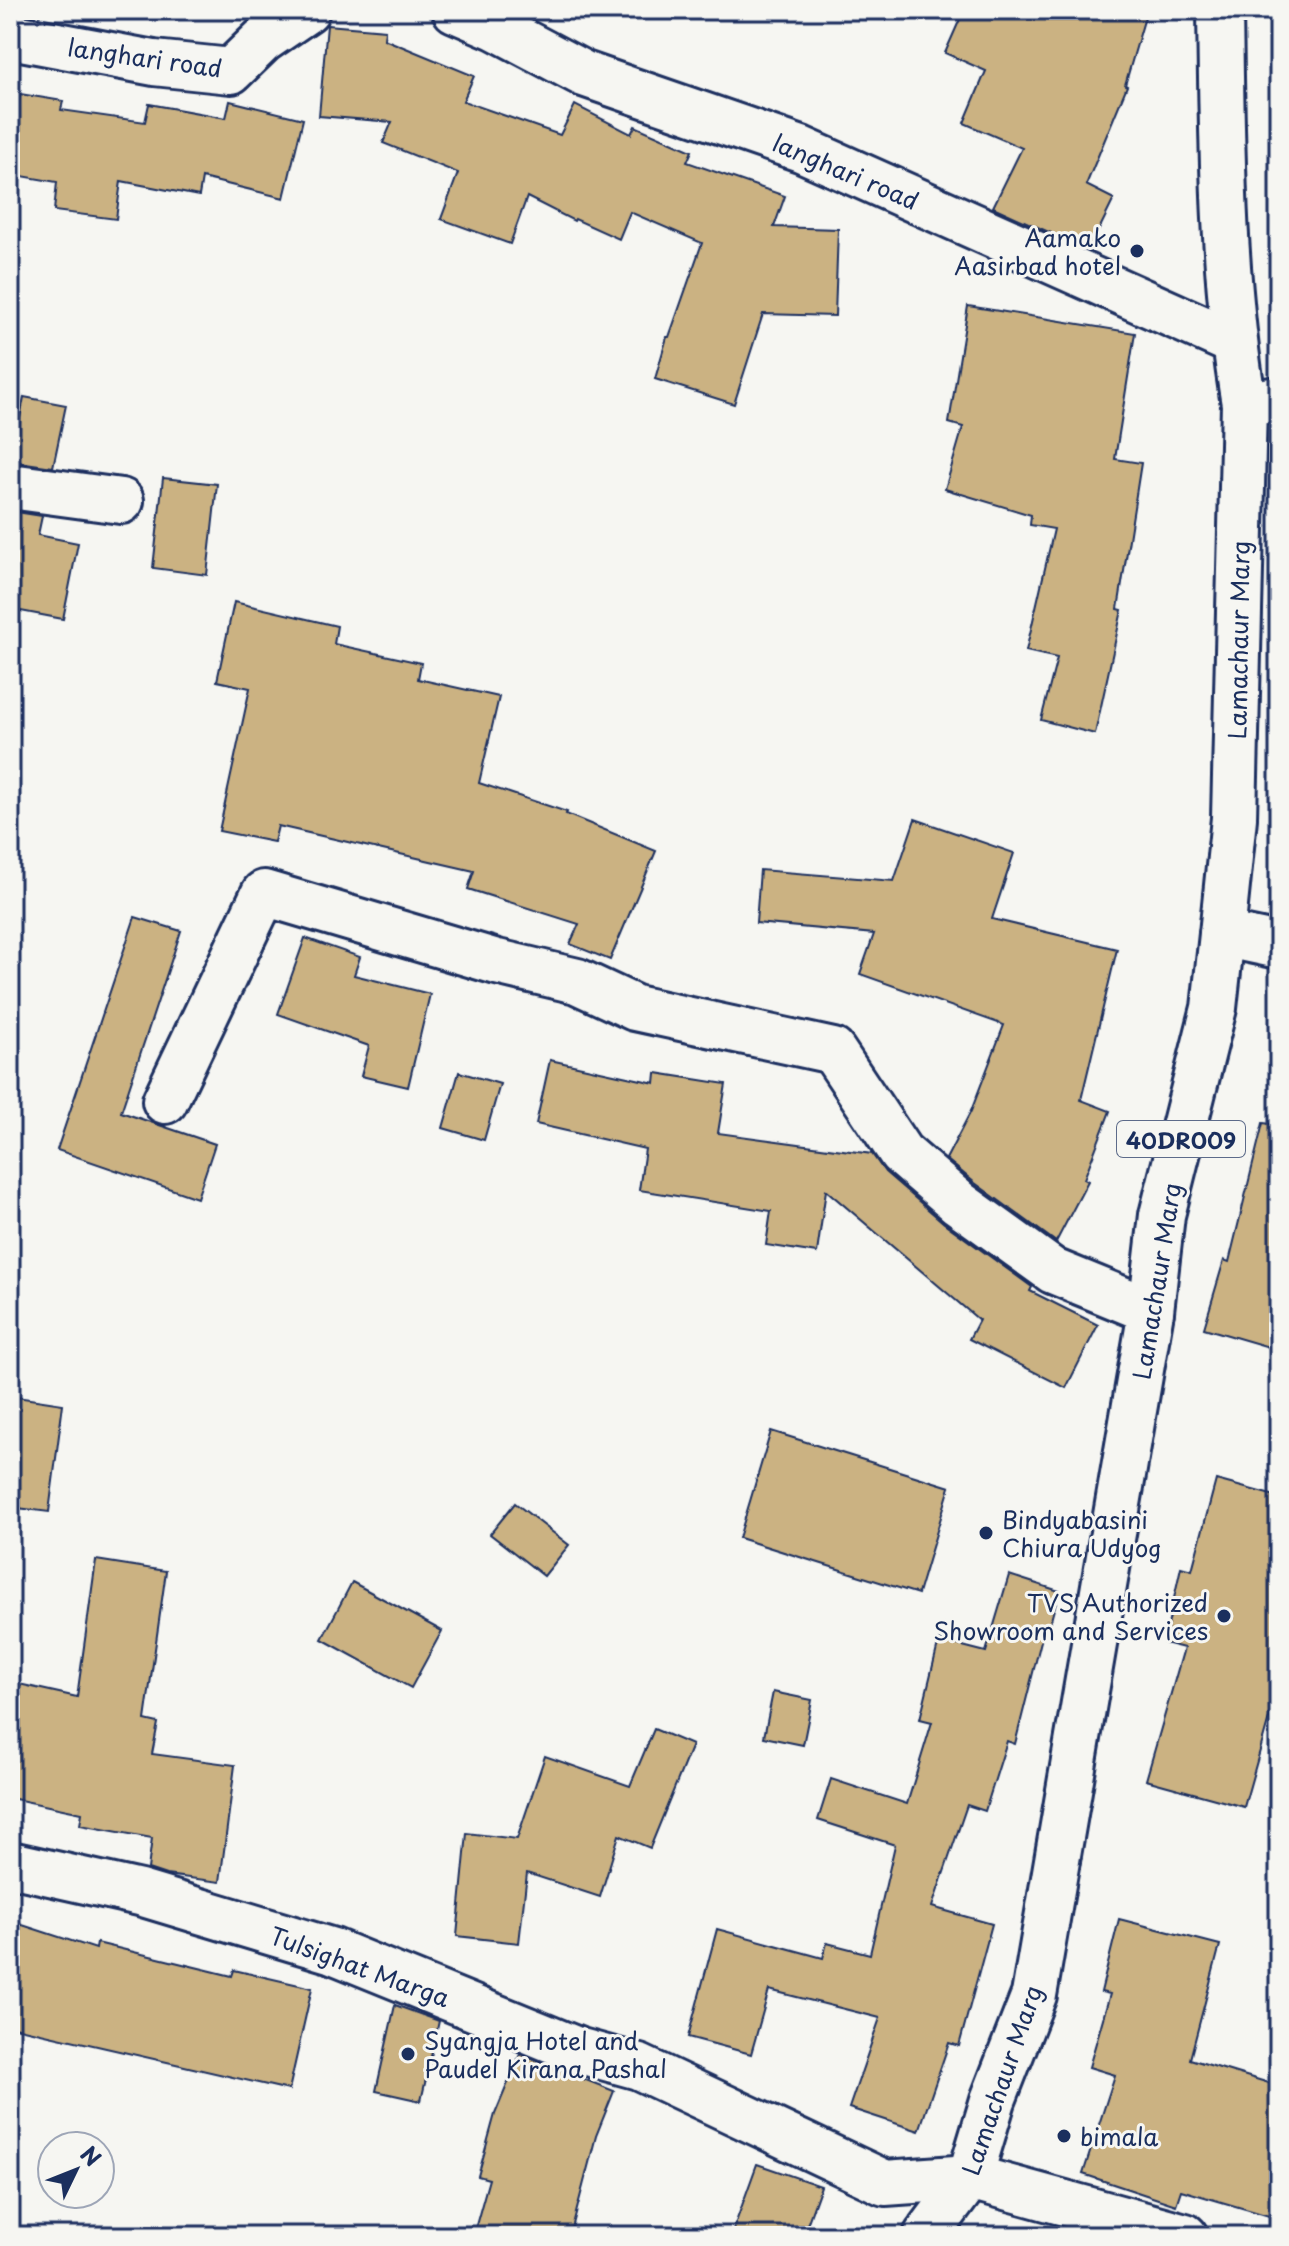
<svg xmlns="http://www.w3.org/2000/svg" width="1289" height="2246" font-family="'Playpen Sans',sans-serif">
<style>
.building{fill:#cbb282;stroke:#1b2f5e;stroke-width:2}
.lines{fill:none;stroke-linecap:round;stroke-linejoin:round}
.street-casing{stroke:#1b2f5e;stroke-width:50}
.primary-casing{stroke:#1b2f5e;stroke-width:50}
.street{stroke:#f6f6f2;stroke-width:44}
.primary{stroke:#f6f6f2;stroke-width:44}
.poi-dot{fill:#1b2f5e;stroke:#f6f6f2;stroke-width:3}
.labels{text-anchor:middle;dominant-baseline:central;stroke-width:6;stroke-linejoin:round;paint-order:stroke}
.shield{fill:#f6f6f2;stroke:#5d6b8a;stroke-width:2}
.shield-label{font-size:22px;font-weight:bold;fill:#1b2f5e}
.street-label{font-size:24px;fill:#1b2f5e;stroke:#f6f6f2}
.poi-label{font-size:24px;fill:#1b2f5e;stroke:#f6f6f2;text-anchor:start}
</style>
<rect width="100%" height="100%" fill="#f6f6f2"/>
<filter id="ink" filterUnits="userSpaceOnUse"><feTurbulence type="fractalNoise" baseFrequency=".0125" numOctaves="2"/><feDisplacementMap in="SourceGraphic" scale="16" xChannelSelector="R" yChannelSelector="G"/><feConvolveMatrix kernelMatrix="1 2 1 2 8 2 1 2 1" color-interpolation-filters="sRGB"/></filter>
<g filter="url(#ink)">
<g class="building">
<path d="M 964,10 L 1147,10 L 1125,85 L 1127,86 L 1086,185 L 1114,199 L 1089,250 L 993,207 L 1022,148 L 964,123 L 986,71 L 945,53 Z"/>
<path d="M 327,25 L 385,30 L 384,39 L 474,76 L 463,101 L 560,135 L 575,105 L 631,134 L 635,126 L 692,151 L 687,162 L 785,196 L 774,227 L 838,229 L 835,316 L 763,314 L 734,404 L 655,379 L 667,337 L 669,337 L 702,243 L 630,212 L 619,239 L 575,219 L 574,221 L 527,197 L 510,244 L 441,219 L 458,173 L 383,143 L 392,122 L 319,116 Z"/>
<path d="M 20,94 L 63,101 L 61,110 L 145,122 L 149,104 L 226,118 L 230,101 L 303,119 L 284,198 L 202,178 L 199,196 L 121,181 L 116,219 L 54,211 L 57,182 L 10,174 L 10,146 Z"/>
<path d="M 968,306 L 1135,333 L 1115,459 L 1141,463 L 1118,609 L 1122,610 L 1095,734 L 1041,720 L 1057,658 L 1026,651 L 1054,529 L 1030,525 L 1031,515 L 945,489 L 963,427 L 949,423 Z"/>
<path d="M 24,397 L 66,405 L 53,467 L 12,461 Z"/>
<path d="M 163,478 L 217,484 L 207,575 L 153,568 Z"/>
<path d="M 10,511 L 42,516 L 38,535 L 78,543 L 63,619 L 10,609 Z"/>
<path d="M 234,602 L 337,626 L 334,644 L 421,663 L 418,679 L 499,697 L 479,783 L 567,812 L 566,814 L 656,851 L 610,960 L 570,944 L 579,924 L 468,889 L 474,871 L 278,826 L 274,842 L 219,831 L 250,688 L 217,681 Z"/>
<path d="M 915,819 L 1014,853 L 992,919 L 1117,949 L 1081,1100 L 1110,1111 L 1084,1179 L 1088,1181 L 1056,1242 L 975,1183 L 946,1159 L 971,1111 L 1004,1025 L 860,974 L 874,934 L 756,923 L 760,870 L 894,881 Z"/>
<path d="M 135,917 L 181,931 L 121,1112 L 215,1144 L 197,1198 L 57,1150 Z"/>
<path d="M 305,938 L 360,957 L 354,975 L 430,994 L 408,1087 L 361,1076 L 369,1046 L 278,1014 Z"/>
<path d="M 550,1060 L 655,1083 L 656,1073 L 726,1084 L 718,1133 L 872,1154 L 885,1172 L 944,1223 L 1032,1287 L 1030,1291 L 1098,1325 L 1066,1388 L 969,1339 L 979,1320 L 826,1190 L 817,1253 L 766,1245 L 771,1211 L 639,1190 L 645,1149 L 536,1124 Z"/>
<path d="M 459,1072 L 500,1084 L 484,1140 L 443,1128 Z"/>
<path d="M 1263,1123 L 1279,1125 L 1279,1350 L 1204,1328 L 1224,1260 L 1229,1262 Z"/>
<path d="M 10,1396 L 63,1404 L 49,1512 L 10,1507 Z"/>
<path d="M 771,1431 L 950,1487 L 918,1594 L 739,1538 Z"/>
<path d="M 1216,1480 L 1279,1497 L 1279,1683 L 1244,1807 L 1146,1780 L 1184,1648 L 1164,1643 L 1181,1567 L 1192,1570 Z"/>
<path d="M 515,1503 L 569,1545 L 544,1576 L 490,1534 Z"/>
<path d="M 96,1560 L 166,1571 L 145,1720 L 158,1723 L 152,1754 L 235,1765 L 220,1882 L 166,1875 L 148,1869 L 152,1838 L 80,1825 L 82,1813 L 10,1798 L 10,1682 L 77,1697 Z"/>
<path d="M 1009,1575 L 1059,1591 L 1048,1631 L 1044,1629 L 1015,1744 L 1007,1741 L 985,1811 L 967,1805 L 932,1907 L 992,1924 L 959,2046 L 949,2043 L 919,2131 L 849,2108 L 880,2018 L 769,1990 L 751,2054 L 688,2037 L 717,1929 L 823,1958 L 827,1943 L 870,1954 L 895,1845 L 818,1820 L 831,1779 L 907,1804 L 932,1722 L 920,1719 L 939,1640 L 986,1652 Z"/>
<path d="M 352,1582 L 442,1631 L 411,1688 L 322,1639 Z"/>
<path d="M 773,1692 L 812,1700 L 803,1745 L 764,1737 Z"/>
<path d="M 654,1729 L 692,1745 L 650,1848 L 619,1835 L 600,1897 L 527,1873 L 519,1943 L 457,1936 L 467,1833 L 517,1839 L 545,1756 L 630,1786 Z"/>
<path d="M 1119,1919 L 1220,1945 L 1190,2059 L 1279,2086 L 1279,2219 L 1181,2190 L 1176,2205 L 1083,2174 L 1115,2075 L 1089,2067 L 1110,1994 L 1101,1992 Z"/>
<path d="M 10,1921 L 96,1949 L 97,1943 L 232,1976 L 234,1970 L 312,1988 L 289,2090 L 10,2026 Z"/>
<path d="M 395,2005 L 439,2021 L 421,2101 L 376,2091 Z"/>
<path d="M 520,2054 L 614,2091 L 596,2136 L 570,2236 L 473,2236 L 489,2179 L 478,2176 L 495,2114 Z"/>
<path d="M 757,2164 L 821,2186 L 803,2236 L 731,2236 Z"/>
</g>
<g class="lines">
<defs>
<g id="street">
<path d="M 455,10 L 495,27 L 584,74 L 801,149 L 1233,342"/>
<path d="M 10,36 L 154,63 L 231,71 L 263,40 L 307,10"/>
<path d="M 1244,404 L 1279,399"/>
<path d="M 10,486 L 121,501"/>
<path d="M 1222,934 L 1279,946"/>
<path d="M 165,1101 L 264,893 L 497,962 L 577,981 L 635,1008 L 833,1051 L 901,1153 L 959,1203 L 1053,1271 L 1151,1311"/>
<path d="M 10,1864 L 140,1893 L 333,1951 L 577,2050 L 639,2067 L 885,2183 L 970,2177 L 1185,2236"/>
</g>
<path id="primary" d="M 926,2236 L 970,2177 L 993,2100 L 1034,1995 L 1151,1311 L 1162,1215 L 1214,1008 L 1222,934 L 1234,818 L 1244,404 C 1222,274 1222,141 1220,10"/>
</defs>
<use href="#street" class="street-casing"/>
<use href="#primary" class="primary-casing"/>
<use href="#street" class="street"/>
<use href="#primary" class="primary"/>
</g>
</g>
<g class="poi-dot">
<circle cx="1137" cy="251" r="8"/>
<circle cx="986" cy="1533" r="8"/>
<circle cx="1224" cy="1616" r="8"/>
<circle cx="408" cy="2054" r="8"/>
<circle cx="1064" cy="2136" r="8"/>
</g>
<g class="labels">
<rect class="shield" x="1117" y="1121" width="128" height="36" rx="6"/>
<g class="shield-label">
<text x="1181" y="1139">40DR009</text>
</g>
<g class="street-label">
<text transform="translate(145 57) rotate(8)">langhari road</text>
<text transform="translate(846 171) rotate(23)">langhari road</text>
<text transform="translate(1238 640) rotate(-89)">Lamachaur Marg</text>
<text transform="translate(1156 1281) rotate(-81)">Lamachaur Marg</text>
<text transform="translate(360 1966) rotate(20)">Tulsighat Marga</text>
<text transform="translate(1001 2080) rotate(-71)">Lamachaur Marg</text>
</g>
<g class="poi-label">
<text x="1121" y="237" text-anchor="end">Aamako<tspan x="1121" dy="28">Aasirbad hotel</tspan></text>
<text x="1002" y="1519">Bindyabasini<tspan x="1002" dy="28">Chiura Udyog</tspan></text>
<text x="1208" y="1602" text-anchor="end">TVS Authorized<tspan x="1208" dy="28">Showroom and Services</tspan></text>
<text x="424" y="2040">Syangja Hotel and<tspan x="424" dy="28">Paudel Kirana Pashal</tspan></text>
<text x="1080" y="2136">bimala</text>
</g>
</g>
<rect width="1289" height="2246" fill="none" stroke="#f6f6f2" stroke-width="40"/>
<rect x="20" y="20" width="1249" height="2206" fill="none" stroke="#1b2f5e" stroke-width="3" filter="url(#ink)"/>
<g transform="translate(76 2170) rotate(47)"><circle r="38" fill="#f6f6f2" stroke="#9ea6b7" stroke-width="2"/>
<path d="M0-6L14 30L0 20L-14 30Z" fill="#1b2f5e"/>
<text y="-12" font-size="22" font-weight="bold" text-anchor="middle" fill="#1b2f5e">N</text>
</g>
</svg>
